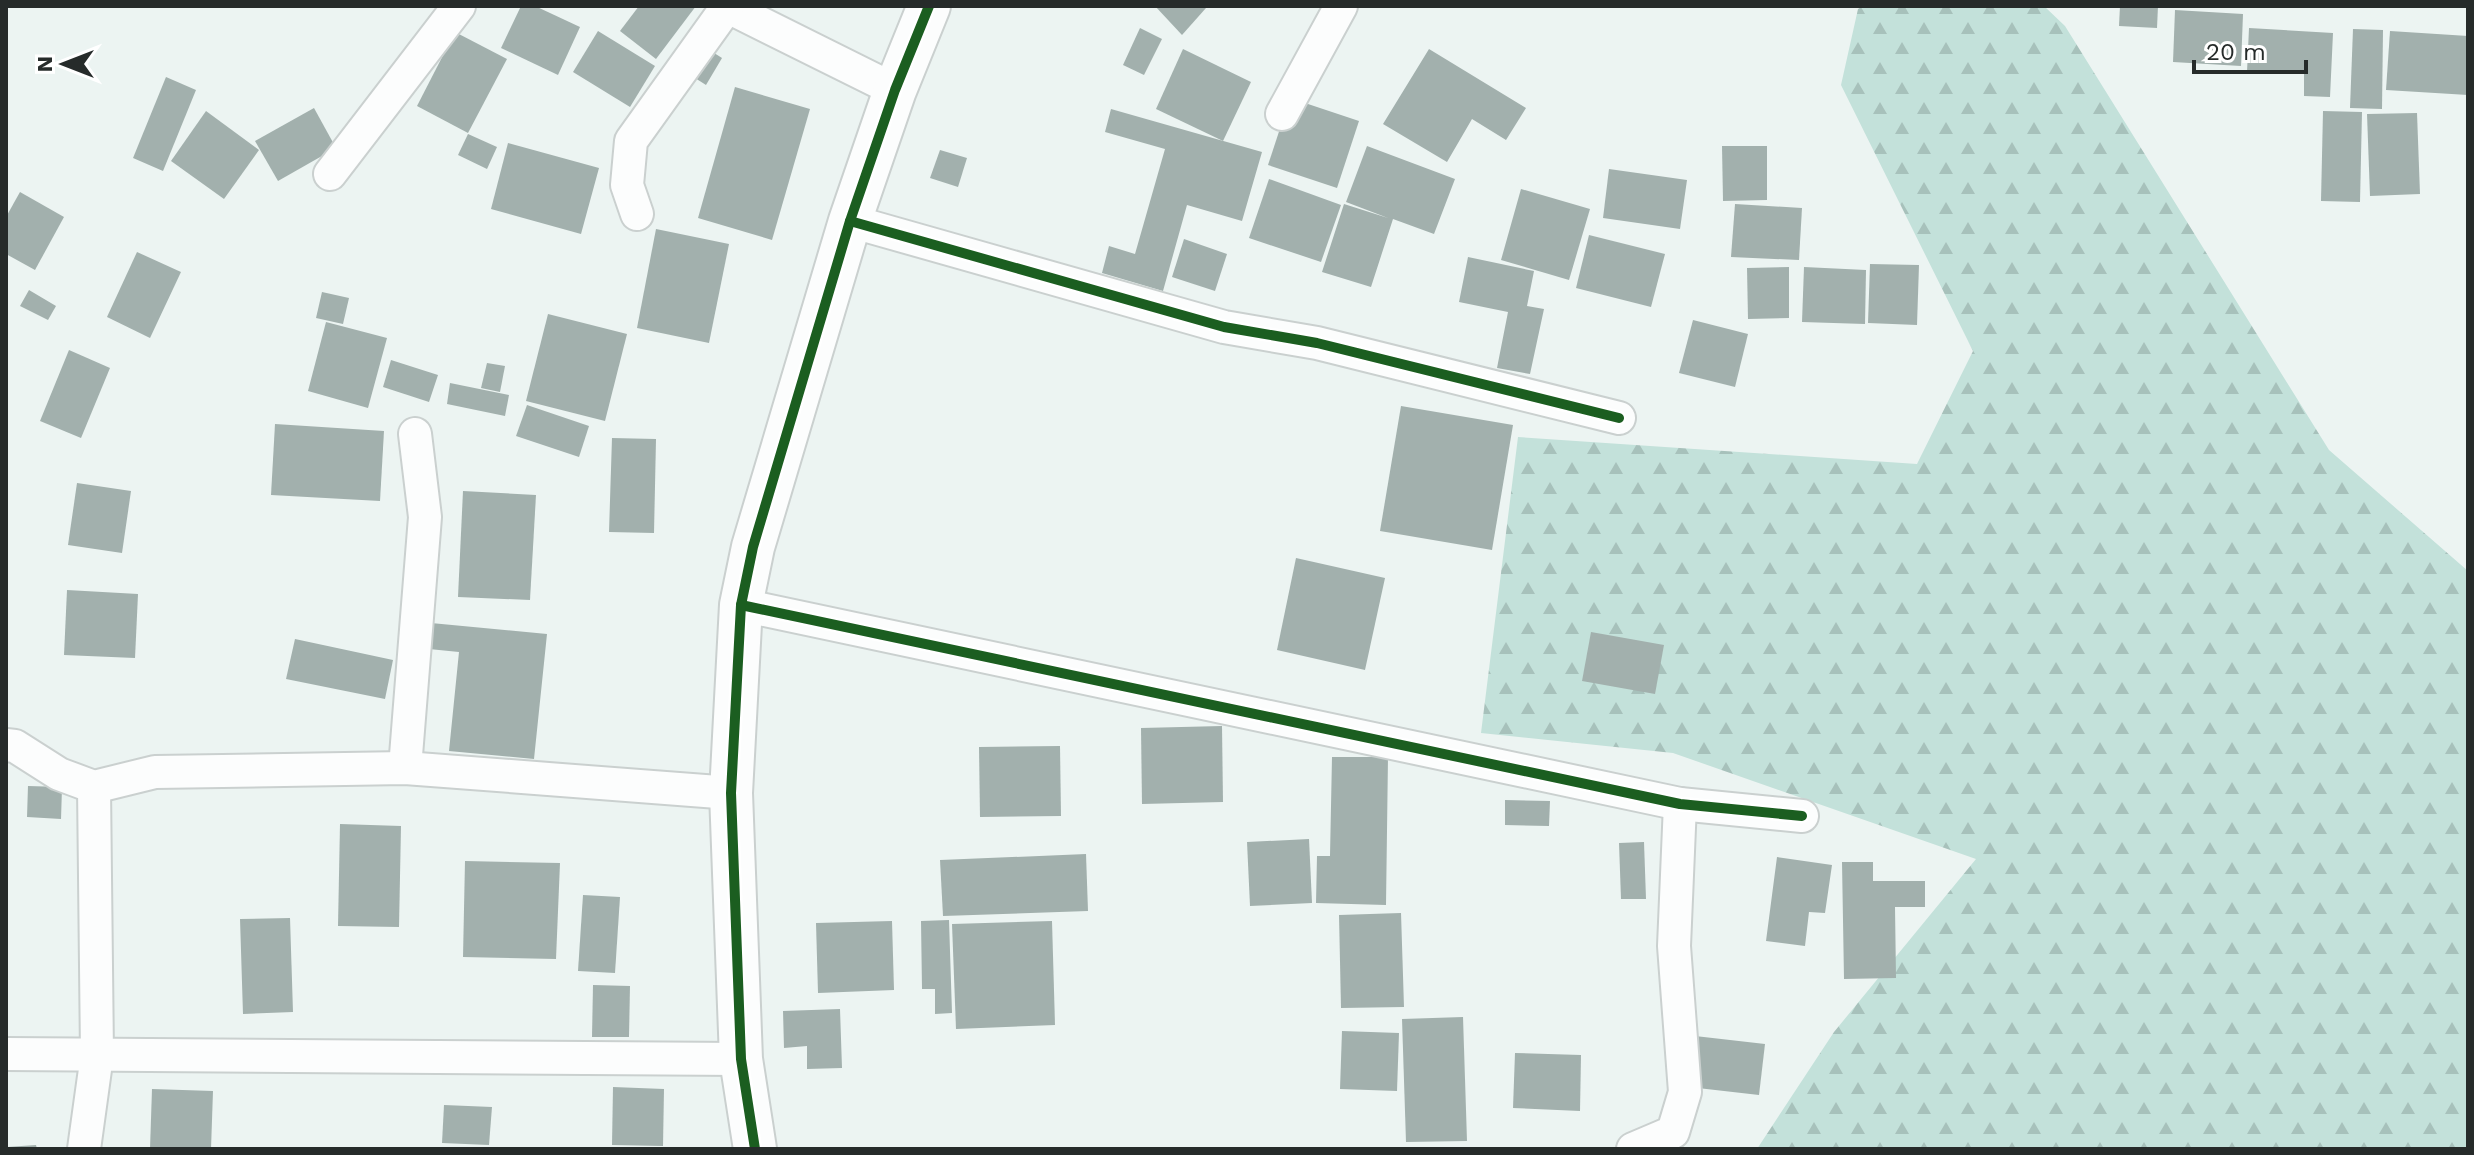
<svg xmlns="http://www.w3.org/2000/svg" width="2474" height="1155" font-family="'Work Sans',sans-serif">
<style>
.forest{fill:url(#forest-firs)}
.building{fill:#a2b0ad}
.lines{fill:none;stroke-linecap:round;stroke-linejoin:round}
.minor-casing{stroke:#cad0cf;stroke-width:36}
.tertiary-casing{stroke:#cad0cf;stroke-width:46}
.minor{stroke:#fcfdfd;stroke-width:32}
.tertiary{stroke:#fcfdfd;stroke-width:42}
.cycleway-casing{stroke:#fff;stroke-width:15}
.cycleway{stroke:#1b5e20;stroke-width:10}
</style>
<defs>
<pattern id="forest-firs" width="22" height="20" patternUnits="userSpaceOnUse" patternTransform="scale(2)"><rect width="22" height="20" fill="#c3e1da"/><path d="M5 1l3.5 6h-7zM16 11l3.5 6h-7z" fill="#a7c1bb"/></pattern>
</defs>
<rect width="100%" height="100%" fill="#ecf4f2"/>
<path class="forest" d="M 1863,6 L 2044,6 L 2065,26 L 2329,450 L 2468,571 L 2468,1149 L 1757,1149 L 1834,1032 L 1976,859 L 1673,753 L 1481,733 L 1518,437 L 1917,464 L 1973,351 L 1841,85 L 1858,9 Z"/>
<g class="building">
<path d="M 521,6 L 535,6 L 580,27 L 558,75 L 501,48 Z"/>
<path d="M 639,6 L 696,6 L 656,59 L 620,31 Z"/>
<path d="M 1155,6 L 1204,6 L 1206,8 L 1182,35 Z"/>
<path d="M 2120,6 L 2158,6 L 2157,28 L 2119,26 Z"/>
<path d="M 2175,10 L 2243,14 L 2241,66 L 2173,62 Z"/>
<path d="M 1140,28 L 1162,39 L 1144,75 L 1123,65 Z"/>
<path d="M 2249,28 L 2333,33 L 2330,97 L 2304,96 L 2304,74 L 2247,72 Z"/>
<path d="M 2353,29 L 2383,30 L 2382,109 L 2350,108 Z"/>
<path d="M 598,31 L 655,66 L 630,107 L 573,72 Z"/>
<path d="M 2390,31 L 2468,36 L 2468,95 L 2386,90 Z"/>
<path d="M 455,32 L 507,59 L 468,133 L 417,106 Z"/>
<path d="M 700,44 L 722,58 L 706,85 L 684,71 Z"/>
<path d="M 1183,49 L 1251,82 L 1223,141 L 1156,109 Z"/>
<path d="M 1429,49 L 1526,108 L 1506,140 L 1472,119 L 1447,162 L 1383,124 Z"/>
<path d="M 166,77 L 196,90 L 163,171 L 133,158 Z"/>
<path d="M 735,87 L 810,109 L 772,240 L 698,218 Z"/>
<path d="M 1290,98 L 1359,121 L 1337,188 L 1268,165 Z"/>
<path d="M 314,108 L 336,148 L 278,181 L 255,141 Z"/>
<path d="M 1111,109 L 1262,152 L 1242,221 L 1187,205 L 1163,291 L 1102,273 L 1109,246 L 1135,254 L 1165,149 L 1105,132 Z"/>
<path d="M 206,111 L 259,150 L 224,199 L 171,161 Z"/>
<path d="M 2323,111 L 2362,112 L 2360,202 L 2321,201 Z"/>
<path d="M 2417,113 L 2420,194 L 2370,196 L 2367,114 Z"/>
<path d="M 468,134 L 497,147 L 487,169 L 458,155 Z"/>
<path d="M 508,143 L 599,168 L 581,234 L 491,209 Z"/>
<path d="M 1367,146 L 1455,179 L 1434,234 L 1393,219 L 1371,287 L 1322,272 L 1344,204 L 1388,218 L 1346,202 Z"/>
<path d="M 1722,146 L 1767,146 L 1767,200 L 1723,201 Z"/>
<path d="M 940,150 L 967,158 L 958,187 L 930,178 Z"/>
<path d="M 1609,169 L 1687,180 L 1680,229 L 1603,218 Z"/>
<path d="M 1269,179 L 1341,205 L 1321,262 L 1249,238 Z"/>
<path d="M 1521,189 L 1590,209 L 1569,280 L 1501,260 Z"/>
<path d="M 20,192 L 64,217 L 35,270 L 6,254 L 6,217 Z"/>
<path d="M 1735,204 L 1802,208 L 1799,260 L 1731,257 Z"/>
<path d="M 656,229 L 729,244 L 709,343 L 637,328 Z"/>
<path d="M 1589,235 L 1665,254 L 1651,307 L 1576,288 Z"/>
<path d="M 1184,239 L 1227,254 L 1215,291 L 1172,277 Z"/>
<path d="M 137,252 L 181,272 L 150,338 L 107,317 Z"/>
<path d="M 1468,257 L 1534,271 L 1527,306 L 1544,309 L 1530,374 L 1497,368 L 1508,312 L 1459,302 Z"/>
<path d="M 1870,264 L 1919,265 L 1917,325 L 1868,323 Z"/>
<path d="M 1789,267 L 1789,318 L 1748,319 L 1747,268 Z"/>
<path d="M 1804,267 L 1866,270 L 1865,324 L 1802,322 Z"/>
<path d="M 29,290 L 56,306 L 48,320 L 20,306 Z"/>
<path d="M 322,292 L 349,298 L 343,324 L 316,318 Z"/>
<path d="M 548,314 L 627,334 L 605,421 L 526,401 Z"/>
<path d="M 1693,320 L 1748,334 L 1735,387 L 1679,373 Z"/>
<path d="M 326,322 L 387,338 L 368,408 L 308,391 Z"/>
<path d="M 69,350 L 110,368 L 81,438 L 40,421 Z"/>
<path d="M 391,360 L 438,375 L 429,402 L 383,387 Z"/>
<path d="M 487,363 L 505,366 L 500,392 L 481,388 Z"/>
<path d="M 450,383 L 509,395 L 505,416 L 447,404 Z"/>
<path d="M 527,405 L 589,426 L 579,457 L 516,436 Z"/>
<path d="M 1401,406 L 1513,425 L 1492,550 L 1380,531 Z"/>
<path d="M 275,424 L 384,431 L 380,501 L 271,495 Z"/>
<path d="M 612,438 L 656,439 L 654,533 L 609,532 Z"/>
<path d="M 77,483 L 131,491 L 122,553 L 68,545 Z"/>
<path d="M 463,491 L 536,495 L 530,600 L 458,597 Z"/>
<path d="M 1296,558 L 1385,578 L 1365,670 L 1277,650 Z"/>
<path d="M 67,590 L 138,594 L 135,658 L 64,655 Z"/>
<path d="M 431,623 L 547,634 L 534,759 L 449,751 L 459,652 L 429,649 Z"/>
<path d="M 1591,632 L 1664,645 L 1655,694 L 1582,681 Z"/>
<path d="M 295,639 L 393,660 L 385,699 L 286,679 Z"/>
<path d="M 1222,726 L 1223,802 L 1142,804 L 1141,728 Z"/>
<path d="M 1060,746 L 1061,816 L 980,817 L 979,747 Z"/>
<path d="M 1332,757 L 1388,757 L 1386,905 L 1316,903 L 1317,856 L 1330,856 Z"/>
<path d="M 28,786 L 62,787 L 61,819 L 27,817 Z"/>
<path d="M 1505,800 L 1550,801 L 1549,826 L 1505,825 Z"/>
<path d="M 340,824 L 401,826 L 399,927 L 338,926 Z"/>
<path d="M 1309,839 L 1312,903 L 1250,906 L 1247,842 Z"/>
<path d="M 1644,842 L 1646,899 L 1621,899 L 1619,843 Z"/>
<path d="M 1086,854 L 1088,911 L 943,916 L 940,860 Z"/>
<path d="M 1777,857 L 1832,865 L 1825,913 L 1809,912 L 1805,946 L 1766,941 Z"/>
<path d="M 465,861 L 560,863 L 556,959 L 463,957 Z"/>
<path d="M 1842,862 L 1873,862 L 1873,881 L 1925,881 L 1925,907 L 1895,907 L 1896,978 L 1844,979 Z"/>
<path d="M 583,895 L 620,897 L 615,973 L 578,971 Z"/>
<path d="M 1401,913 L 1404,1007 L 1341,1008 L 1339,915 Z"/>
<path d="M 290,918 L 293,1012 L 243,1014 L 240,919 Z"/>
<path d="M 949,920 L 952,1013 L 935,1014 L 935,989 L 922,989 L 921,921 Z"/>
<path d="M 892,921 L 894,990 L 818,993 L 816,923 Z"/>
<path d="M 1052,921 L 1055,1025 L 956,1029 L 952,924 Z"/>
<path d="M 593,985 L 630,986 L 629,1037 L 592,1037 Z"/>
<path d="M 840,1009 L 842,1068 L 807,1069 L 807,1046 L 784,1048 L 783,1011 Z"/>
<path d="M 1463,1017 L 1467,1141 L 1406,1142 L 1402,1019 Z"/>
<path d="M 1342,1031 L 1399,1033 L 1397,1091 L 1340,1089 Z"/>
<path d="M 1695,1036 L 1765,1044 L 1759,1095 L 1689,1087 Z"/>
<path d="M 1515,1053 L 1581,1055 L 1580,1111 L 1513,1108 Z"/>
<path d="M 613,1087 L 664,1089 L 663,1146 L 612,1145 Z"/>
<path d="M 152,1089 L 213,1091 L 211,1149 L 150,1149 Z"/>
<path d="M 444,1105 L 492,1107 L 489,1145 L 442,1143 Z"/>
<path d="M 36,1145 L 37,1149 L 7,1149 L 7,1147 Z"/>
</g>
<g class="lines">
<defs>
<g id="minor">
<path d="M 726,6 L 895,90"/>
<path d="M 1282,114 L 1341,6"/>
<path d="M 330,174 L 459,6"/>
<path d="M 637,214 L 627,185 L 631,141 L 727,7"/>
<path d="M 850,221 L 1224,327 L 1317,343 L 1619,418"/>
<path d="M 741,605 L 1680,804 L 1802,816"/>
<path d="M 6,745 L 15,746 L 59,774 L 94,787 L 155,772 L 405,768 L 731,793"/>
<path d="M 405,768 L 425,517 L 415,434"/>
<path d="M 6,1054 L 741,1059"/>
<path d="M 84,1149 L 97,1055 L 94,787"/>
<path d="M 1633,1149 L 1673,1132 L 1685,1092 L 1674,946 L 1680,804"/>
</g>
<path id="tertiary" d="M 755,1149 L 741,1059 L 731,793 L 741,605 L 753,547 L 850,221 L 895,90 L 929,6"/>
</defs>
<use href="#minor" class="minor-casing"/>
<use href="#tertiary" class="tertiary-casing"/>
<use href="#minor" class="minor"/>
<use href="#tertiary" class="tertiary"/>
<defs>
<g id="cycleway">
<path d="M 850,221 L 1224,327 L 1317,343 L 1619,418"/>
<path d="M 741,605 L 1680,804 L 1802,816"/>
<path d="M 755,1149 L 741,1059 L 731,793 L 741,605 L 753,547 L 850,221 L 895,90 L 929,6"/>
</g>
</defs>
<use href="#cycleway" class="cycleway-casing"/>
<use href="#cycleway" class="cycleway"/>
</g>
<rect width="2474" height="1155" fill="none" stroke="#262b2a" stroke-width="16"/>
<g transform="translate(64 64) rotate(270)" stroke="#ffffff" stroke-width="6" paint-order="stroke">
<path d="M0-6L14 30L0 20L-14 30Z" fill="#262b2a"/>
<text y="-12" font-size="22" font-weight="bold" text-anchor="middle" fill="#262b2a">N</text>
</g>
<path d="M2194 60v12h112v-12" fill="none" stroke="#262b2a" stroke-width="4"/>
<text x="2206" y="60" font-size="24" fill="#262b2a" stroke="#ffffff" stroke-width="6" paint-order="stroke">20 m</text>
</svg>
